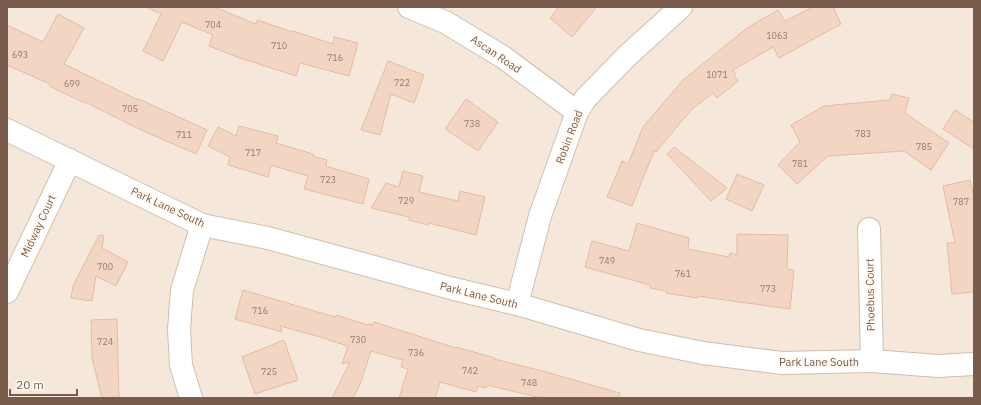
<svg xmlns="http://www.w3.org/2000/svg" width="981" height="405" font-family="'IBM Plex Sans',sans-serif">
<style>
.residential{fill:#f5e8da}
.building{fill:#f3d5c3;stroke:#e6bba3}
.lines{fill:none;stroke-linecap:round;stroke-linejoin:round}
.street-casing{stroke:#d1beb0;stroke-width:24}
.street{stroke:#fff;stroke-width:22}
.labels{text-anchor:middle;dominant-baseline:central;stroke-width:4;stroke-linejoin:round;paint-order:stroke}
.number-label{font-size:9px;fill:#987a6a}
.street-label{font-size:11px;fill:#7a5c4d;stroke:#fffaf3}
</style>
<rect width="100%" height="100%" fill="#fdf6ec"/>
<rect class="residential" x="7" y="7" width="967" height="391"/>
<g class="building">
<path d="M 146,7 L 214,7 L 256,24 L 257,20 L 293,32 L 293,31 L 333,44 L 334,37 L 358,43 L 349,76 L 300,63 L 296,76 L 237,57 L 209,46 L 213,35 L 182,22 L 163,61 L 143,51 L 161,14 Z"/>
<path d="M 559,7 L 597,7 L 572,37 L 550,18 Z"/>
<path d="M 813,7 L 833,7 L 841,24 L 779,58 L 773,47 L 733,70 L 736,74 L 734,76 L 738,81 L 717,98 L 713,93 L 692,109 L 656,152 L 654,151 L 632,206 L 607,197 L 622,161 L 628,164 L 643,127 L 683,80 L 747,28 L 778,10 L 785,21 Z"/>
<path d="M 58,14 L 84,28 L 64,64 L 138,100 L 139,99 L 207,130 L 196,154 L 139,129 L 85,102 L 85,103 L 49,86 L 50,84 L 7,65 L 7,25 L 43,42 Z"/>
<path d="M 388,61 L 424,75 L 414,103 L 391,94 L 380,135 L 361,130 Z"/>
<path d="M 892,94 L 909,98 L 905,113 L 949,143 L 931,170 L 904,151 L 828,156 L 797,184 L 778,165 L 800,142 L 791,125 L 824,106 L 890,100 Z"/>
<path d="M 466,99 L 498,122 L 478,151 L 445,129 Z"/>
<path d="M 955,110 L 974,122 L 974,149 L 943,129 Z"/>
<path d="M 239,126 L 278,136 L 276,143 L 313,154 L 313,156 L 327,160 L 326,166 L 369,179 L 363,204 L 304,189 L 308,176 L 271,165 L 268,177 L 228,165 L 230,157 L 208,146 L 218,127 L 236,136 Z"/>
<path d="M 674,147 L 727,188 L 711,201 L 667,154 Z"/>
<path d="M 403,171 L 423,176 L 419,192 L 458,201 L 460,191 L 485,197 L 476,235 L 429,223 L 428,225 L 409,220 L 409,217 L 371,208 L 386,183 L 399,187 Z"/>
<path d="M 737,174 L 764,185 L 752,211 L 726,199 Z"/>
<path d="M 970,180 L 974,197 L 974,292 L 952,294 L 947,243 L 955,243 L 943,186 Z"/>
<path d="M 637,223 L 689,238 L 688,249 L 729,257 L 730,253 L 737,255 L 737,234 L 788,235 L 787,269 L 794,270 L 790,309 L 711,298 L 698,296 L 697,298 L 666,293 L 666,291 L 650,288 L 650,285 L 585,267 L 592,241 L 629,251 Z"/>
<path d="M 99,235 L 104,236 L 102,248 L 128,262 L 116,286 L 96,276 L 92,301 L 71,298 L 73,286 Z"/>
<path d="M 243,290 L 335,317 L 336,315 L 368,325 L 369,324 L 373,325 L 374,322 L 456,348 L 456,347 L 495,358 L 494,359 L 546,372 L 620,393 L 619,398 L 541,398 L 487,385 L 486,388 L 478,386 L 476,392 L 440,382 L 435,398 L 399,398 L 408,369 L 401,367 L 403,360 L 371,351 L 361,382 L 353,398 L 332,398 L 350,362 L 342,364 L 348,346 L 328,340 L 328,339 L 280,326 L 282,332 L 235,319 Z"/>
<path d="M 117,319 L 119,398 L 102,398 L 92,358 L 91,320 Z"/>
<path d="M 284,340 L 298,380 L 255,394 L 242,357 Z"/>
</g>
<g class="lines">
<defs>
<g id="street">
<path d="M 409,7 L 445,22 L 503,57 L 577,112"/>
<path d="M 7,130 L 202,225 L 268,238 L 454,289 L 517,304 L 639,340 L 703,353 L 782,363 L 872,361 L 938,366 L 974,364"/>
<path d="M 869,229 L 872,361"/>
<path d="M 7,292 L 70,160"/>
<path d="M 517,304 L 540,216 L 577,112 L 586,98 L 628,55 L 681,7"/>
<path d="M 191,398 L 181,365 L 179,329 L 182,290 L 202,225"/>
</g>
</defs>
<use href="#street" class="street-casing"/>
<use href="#street" class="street"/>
</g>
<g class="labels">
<g class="number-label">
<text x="213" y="24">704</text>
<text x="777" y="35">1063</text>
<text x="279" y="45">710</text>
<text x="20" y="54">693</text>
<text x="335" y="57">716</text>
<text x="717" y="74">1071</text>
<text x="402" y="82">722</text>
<text x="72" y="83">699</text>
<text x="130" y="108">705</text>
<text x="472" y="123">738</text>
<text x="863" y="133">783</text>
<text x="184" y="134">711</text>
<text x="924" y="146">785</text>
<text x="253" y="152">717</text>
<text x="800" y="163">781</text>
<text x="328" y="179">723</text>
<text x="406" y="200">729</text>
<text x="961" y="201">787</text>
<text x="607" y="260">749</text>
<text x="105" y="266">700</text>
<text x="683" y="273">761</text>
<text x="768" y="288">773</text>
<text x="260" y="310">716</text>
<text x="358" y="339">730</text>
<text x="105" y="341">724</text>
<text x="416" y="352">736</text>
<text x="470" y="370">742</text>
<text x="269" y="371">725</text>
<text x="529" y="382">748</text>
</g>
<g class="street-label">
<text transform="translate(496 54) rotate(34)">Ascan Road</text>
<text transform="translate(569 137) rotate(-69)">Robin Road</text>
<text transform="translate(168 207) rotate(25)">Park Lane South</text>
<text transform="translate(38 226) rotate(-65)">Midway Court</text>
<text transform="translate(479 295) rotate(14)">Park Lane South</text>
<text transform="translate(870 295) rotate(-91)">Phoebus Court</text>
<text x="819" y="362">Park Lane South</text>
</g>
</g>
<rect width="981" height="405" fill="none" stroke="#7a5c4d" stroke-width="16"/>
<path d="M10 389v6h67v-6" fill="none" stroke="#7a5c4d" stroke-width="2"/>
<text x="16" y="389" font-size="12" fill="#7a5c4d" stroke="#fffaf3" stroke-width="3" paint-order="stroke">20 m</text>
</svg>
